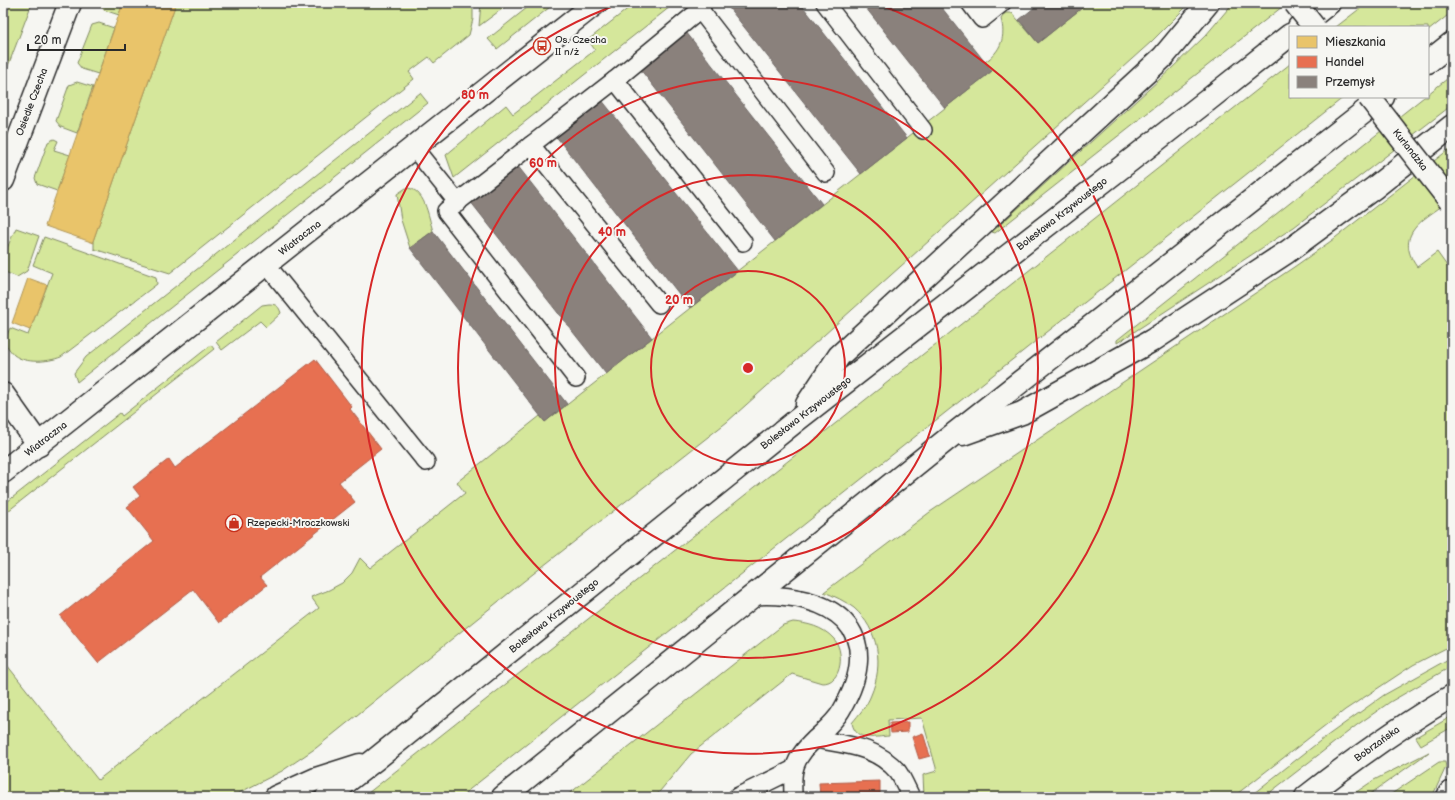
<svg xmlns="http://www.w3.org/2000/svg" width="1455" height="800" font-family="'Balsamiq Sans',sans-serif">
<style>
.green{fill:#d5e79b;stroke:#808963}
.homes{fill:#e9c46a;stroke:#b09657}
.shops{fill:#e76f51;stroke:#af5b46}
.industry{fill:#8a817c;stroke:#6e6764}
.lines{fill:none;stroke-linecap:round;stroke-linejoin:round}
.service-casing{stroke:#2b2b2b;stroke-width:20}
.minor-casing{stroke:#2b2b2b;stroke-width:25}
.secondary-casing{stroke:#2b2b2b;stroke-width:25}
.service{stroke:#f6f6f2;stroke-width:17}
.minor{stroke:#f6f6f2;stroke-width:22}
.secondary{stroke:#f6f6f2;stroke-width:22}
.minor-bridge-casing{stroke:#2b2b2b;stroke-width:25;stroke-linecap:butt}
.minor-bridge{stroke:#f6f6f2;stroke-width:22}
.ring{fill:none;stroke:#d62828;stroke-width:2}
.labels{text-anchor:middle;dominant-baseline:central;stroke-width:4;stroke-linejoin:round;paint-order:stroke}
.poi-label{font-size:10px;fill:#2b2b2b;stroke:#f6f6f2;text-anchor:start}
.street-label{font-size:10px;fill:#2b2b2b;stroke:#f6f6f2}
.centre{fill:#d62828;stroke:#f6f6f2;stroke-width:2}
.ring-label{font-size:12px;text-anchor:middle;font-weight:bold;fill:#d62828;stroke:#f6f6f2;stroke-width:4;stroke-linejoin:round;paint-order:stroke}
</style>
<rect width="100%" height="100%" fill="#f6f6f2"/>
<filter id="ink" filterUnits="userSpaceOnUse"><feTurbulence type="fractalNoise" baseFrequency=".025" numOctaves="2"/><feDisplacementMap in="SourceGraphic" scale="8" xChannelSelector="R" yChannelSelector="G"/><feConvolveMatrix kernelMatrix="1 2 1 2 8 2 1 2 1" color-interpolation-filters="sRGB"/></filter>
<g filter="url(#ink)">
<g class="green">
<path d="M 3,3 L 32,3 L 3,79 Z"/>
<path d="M 100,3 L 123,3 L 119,15 L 104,10 Z"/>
<path d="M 176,3 L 473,3 L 473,19 L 469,35 L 434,63 L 429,57 L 409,72 L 414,79 L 170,273 L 94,249 L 94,241 L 93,241 Z"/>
<path d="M 481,3 L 510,3 L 479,26 Z"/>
<path d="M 533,3 L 555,3 L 497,49 L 488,39 Z"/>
<path d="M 635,3 L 675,3 L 454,178 L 446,155 L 506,105 L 513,114 L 595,50 L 588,40 Z"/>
<path d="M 1088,3 L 1190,3 L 1151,42 L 727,422 L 524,581 L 316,748 L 282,771 L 231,797 L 3,797 L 3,660 L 98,780 L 319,608 L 311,597 L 329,590 L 342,583 L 352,573 L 360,558 L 370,568 L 465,493 L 457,482 L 540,416 L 545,422 L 992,71 L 985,62 C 1001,51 1006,37 1001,19 L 1005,13 L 1012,13 L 1038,43 Z"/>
<path d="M 1233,3 L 1287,3 L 995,233 L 992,232 L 1171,69 L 1206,35 Z"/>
<path d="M 1367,3 L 1452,3 L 1452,12 L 1428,31 L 1428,27 L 1336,27 Z"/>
<path d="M 99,23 L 114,28 L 98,74 L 82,69 L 77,63 L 92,25 Z"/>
<path d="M 1290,64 L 1290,97 L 1344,97 L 460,797 L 363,797 Z"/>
<path d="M 1452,75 L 1452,105 L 1294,227 L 1117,343 L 1117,340 L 1424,97 L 1428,97 L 1428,94 Z"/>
<path d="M 77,82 L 93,87 L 77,133 L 61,127 L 56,121 L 69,85 Z"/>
<path d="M 420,93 L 428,103 L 77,382 L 74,373 L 86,357 Z"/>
<path d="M 54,139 L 58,141 L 54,150 L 70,155 L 57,191 L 37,184 L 35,178 L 48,142 Z"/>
<path d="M 1452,147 L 1452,199 C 1427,218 1392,232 1417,267 L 1437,252 L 1452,273 L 1452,645 L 1413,665 L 1345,710 L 1233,797 L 924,797 L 923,775 L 937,771 L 922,718 L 888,720 L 889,736 C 874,737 856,742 852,723 C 859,714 867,706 871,695 C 884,665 879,630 854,608 C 845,601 834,596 824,592 L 930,512 L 1294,267 L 1331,241 Z"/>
<path d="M 406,188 C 425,188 428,216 433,231 L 410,248 L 401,220 L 397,194 Z"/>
<path d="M 16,228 L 39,236 L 27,271 L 17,277 L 5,272 C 0,260 11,239 16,228 Z"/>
<path d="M 44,237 L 156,277 L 157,284 L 61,357 C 48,362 26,364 14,355 C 11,352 7,346 4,342 L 10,328 L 28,335 L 52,273 L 33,265 Z"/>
<path d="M 269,304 C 277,304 279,307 281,313 L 266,327 L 260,321 L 222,350 L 216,342 L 262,305 Z"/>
<path d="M 211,345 L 214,349 L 3,515 L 3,505 L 120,413 L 122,416 Z"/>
<path d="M 793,622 C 807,623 823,627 833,638 C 845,649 843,684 822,683 L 792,674 L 691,754 L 655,797 L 565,797 L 783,625 Z"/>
<path d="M 1452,657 L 1452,666 L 1390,702 L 1357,725 L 1264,797 L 1249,797 L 1320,741 L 1384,695 Z"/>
<path d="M 1452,716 L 1452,727 L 1421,745 L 1416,737 Z"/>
<path d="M 1429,752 L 1366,797 L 1349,797 L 1374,780 Z"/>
<path d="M 1439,762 L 1445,762 L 1446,767 L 1432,797 L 1387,797 Z"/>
</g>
<g class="homes">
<path d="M 123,3 L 176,3 L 93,241 L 94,243 L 45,226 Z"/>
<path d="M 28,278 L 47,285 L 30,330 L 12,323 Z"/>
</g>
<g class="shops">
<path d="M 315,359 L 352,407 L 350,409 L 381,449 L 339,482 L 355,502 L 260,577 L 267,585 L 219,623 L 193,589 L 98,663 L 60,616 L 154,541 L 127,507 L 140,496 L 133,487 L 169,459 L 175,468 Z"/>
<path d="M 908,722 L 908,732 L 891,733 L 890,723 Z"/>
<path d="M 923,733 L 930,756 L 919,759 L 912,737 Z"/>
<path d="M 880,781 L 880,797 L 820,797 L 819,783 Z"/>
</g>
<g class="industry">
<path d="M 725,3 L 800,3 L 907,138 L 861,174 Z"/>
<path d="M 862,3 L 938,3 L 992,71 L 945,108 Z"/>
<path d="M 1040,3 L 1088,3 L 1038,43 L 1019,20 Z"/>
<path d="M 686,32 L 822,204 L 775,241 L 640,69 Z"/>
<path d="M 601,99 L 738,271 L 690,308 L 555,135 Z"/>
<path d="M 517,165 L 652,338 L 606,374 L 470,201 Z"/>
<path d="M 433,231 L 567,404 L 545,422 L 410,248 Z"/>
</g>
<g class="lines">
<defs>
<g id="service">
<path d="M 825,3 L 923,130"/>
<path d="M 970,3 L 982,19 L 1002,3"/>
<path d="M 700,10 L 826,173"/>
<path d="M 615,80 L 743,242"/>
<path d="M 531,145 L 659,304"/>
<path d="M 414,148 L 458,203"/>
<path d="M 266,264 L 426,462"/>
<path d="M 576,378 L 446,211 L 615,80 L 700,10 L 703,3"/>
<path d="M 753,596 C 832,591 889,630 841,711 C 829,732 800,744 794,770 C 792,778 793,789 793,797"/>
<path d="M 815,739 C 847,745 876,746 898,772 C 903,779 907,789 911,797"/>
<path d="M 737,797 L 794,769"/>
<path d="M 1445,797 L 1448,791"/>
</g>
<g id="minor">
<path d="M 3,180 L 70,3"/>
<path d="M 3,394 L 39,445"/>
<path d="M 3,472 L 596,3"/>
<path d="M 1306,797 C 1353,760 1400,726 1452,696"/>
</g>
<g id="secondary">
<path d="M 1299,27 L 1329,3"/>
<path d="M 1428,62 L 1452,43"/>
<path d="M 807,404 L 839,356 L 1163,57 L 1208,3"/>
<path d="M 963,434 L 1022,413 L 1153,340 L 1287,252 L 1374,188 L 1452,126"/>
<path d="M 276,797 L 316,779 L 360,765"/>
<path d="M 327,797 L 376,759 L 797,420 L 1208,100 L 1290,35"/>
<path d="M 503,797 L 945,441 L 1383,97"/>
</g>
</defs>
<use href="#service" class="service-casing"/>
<use href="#minor" class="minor-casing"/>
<use href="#secondary" class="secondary-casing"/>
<use href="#service" class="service"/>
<use href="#minor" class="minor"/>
<use href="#secondary" class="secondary"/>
<defs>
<g id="minor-bridge">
<path d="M 1295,3 L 1314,27"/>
<path d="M 1369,97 L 1450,201"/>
</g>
</defs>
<use href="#minor-bridge" class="minor-bridge-casing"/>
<use href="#minor-bridge" class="minor-bridge"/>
</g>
</g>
<g class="ring">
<circle cx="748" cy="368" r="97"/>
<circle cx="748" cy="368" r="193"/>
<circle cx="748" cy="368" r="290"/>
<path d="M874 3A386 386 0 1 1 622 3"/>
</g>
<defs>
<symbol id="bus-ring" viewBox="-11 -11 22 22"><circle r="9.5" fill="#f6f6f2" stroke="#c8321e" stroke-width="1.5"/><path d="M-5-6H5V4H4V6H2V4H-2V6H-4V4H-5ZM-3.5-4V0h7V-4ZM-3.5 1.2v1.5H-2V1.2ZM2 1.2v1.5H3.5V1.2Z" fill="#c8321e"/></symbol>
<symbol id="shop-ring" viewBox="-11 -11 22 22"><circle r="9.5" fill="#f6f6f2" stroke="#c8321e" stroke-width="1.5"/><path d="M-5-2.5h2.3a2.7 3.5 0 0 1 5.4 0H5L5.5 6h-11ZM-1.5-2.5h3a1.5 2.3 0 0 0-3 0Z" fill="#c8321e"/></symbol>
</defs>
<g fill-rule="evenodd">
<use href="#bus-ring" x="532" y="36" width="20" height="20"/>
<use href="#shop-ring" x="224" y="513" width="20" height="20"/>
</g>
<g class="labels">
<g class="poi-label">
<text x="555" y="40">Os. Czecha<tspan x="555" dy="12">II n/ż</tspan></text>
<text x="247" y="523">Rzepecki-Mroczkowski</text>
</g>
<g class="street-label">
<text transform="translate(32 102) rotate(-69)">Osiedle Czecha</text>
<text transform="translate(1410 150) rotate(52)">Kurlandzka</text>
<text transform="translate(1062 214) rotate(-38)">Bolesława Krzywoustego</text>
<text transform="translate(300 238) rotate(-38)">Wiatraczna</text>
<text transform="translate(806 413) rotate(-38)">Bolesława Krzywoustego</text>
<text transform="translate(46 439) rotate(-38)">Wiatraczna</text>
<text transform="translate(554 616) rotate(-39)">Bolesława Krzywoustego</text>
<text transform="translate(1377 744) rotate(-36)">Bobrzańska</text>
</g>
</g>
<circle cx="748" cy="368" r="6" class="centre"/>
<g class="ring-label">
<text x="475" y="99">80 m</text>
<text x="543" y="167">60 m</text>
<text x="612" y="236">40 m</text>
<text x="679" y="304">20 m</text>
</g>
<rect width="1455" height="800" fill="none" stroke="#f6f6f2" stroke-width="16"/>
<rect x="8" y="8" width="1439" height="784" fill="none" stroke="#2b2b2b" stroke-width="1.5" filter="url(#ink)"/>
<rect x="1289" y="26" width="140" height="72" fill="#f6f6f2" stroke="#a5a5a2"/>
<rect x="1297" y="36" width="20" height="12" fill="#e9c46a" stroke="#a5a5a2"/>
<text x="1325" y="46" font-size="12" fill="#2b2b2b">Mieszkania</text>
<rect x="1297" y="56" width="20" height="12" fill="#e76f51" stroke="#a5a5a2"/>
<text x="1325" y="66" font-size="12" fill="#2b2b2b">Handel</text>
<rect x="1297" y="76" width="20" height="12" fill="#8a817c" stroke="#a5a5a2"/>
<text x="1325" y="86" font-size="12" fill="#2b2b2b">Przemysł</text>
<path d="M28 44v6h97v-6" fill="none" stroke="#2b2b2b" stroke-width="2"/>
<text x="34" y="44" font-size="12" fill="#2b2b2b" stroke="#f6f6f2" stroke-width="3" paint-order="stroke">20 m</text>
</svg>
